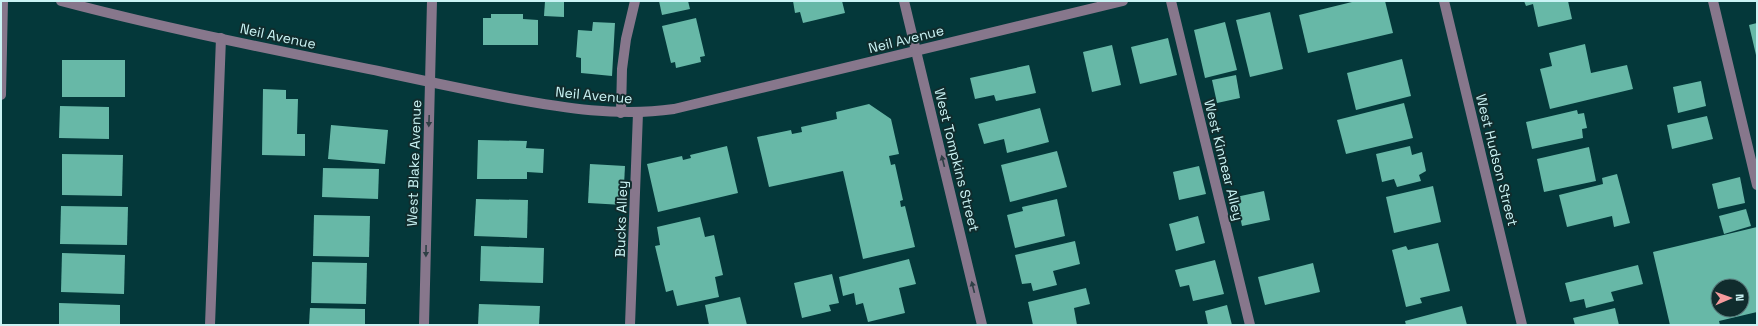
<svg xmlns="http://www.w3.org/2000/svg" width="1758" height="326" font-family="'Space Grotesk',sans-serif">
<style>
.building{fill:#67b8a7;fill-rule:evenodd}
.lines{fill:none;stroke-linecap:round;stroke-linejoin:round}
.minor{stroke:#87778c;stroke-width:10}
.oneway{fill:#2e3f45}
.labels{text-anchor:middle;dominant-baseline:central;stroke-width:4;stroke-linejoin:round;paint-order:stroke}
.street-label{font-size:14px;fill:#caf3f4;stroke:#102c2d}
</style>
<rect width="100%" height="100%" fill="#04383a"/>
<g class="building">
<path d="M 545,1 L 564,1 L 564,17 L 544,16 Z"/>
<path d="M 659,1 L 688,1 L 690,9 L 662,15 Z"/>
<path d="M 793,1 L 842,1 L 845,13 L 803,23 L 800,12 L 795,13 Z"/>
<path d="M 1356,1 L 1385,1 L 1393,33 L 1308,53 L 1299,15 Z"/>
<path d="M 1524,1 L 1568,1 L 1572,19 L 1538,27 L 1533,4 L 1526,6 Z"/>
<path d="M 1270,12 L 1283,69 L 1250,77 L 1236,20 Z"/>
<path d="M 491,14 L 523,14 L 523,19 L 538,20 L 538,45 L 483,45 L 483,18 L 491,18 Z"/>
<path d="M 696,18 L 705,56 L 700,57 L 701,62 L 676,68 L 675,62 L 671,63 L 662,26 Z"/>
<path d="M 593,22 L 615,23 L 612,76 L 581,73 L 581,58 L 576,57 L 578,30 L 592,31 Z"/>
<path d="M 1225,22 L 1237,70 L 1205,78 L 1194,30 Z"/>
<path d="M 1757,23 L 1757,55 L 1756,55 L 1749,25 Z"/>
<path d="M 1168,38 L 1177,75 L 1140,84 L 1131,47 Z"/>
<path d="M 1585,44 L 1591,73 L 1627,65 L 1633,89 L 1550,109 L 1540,69 L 1552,66 L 1549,53 Z"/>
<path d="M 1112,45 L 1121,85 L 1092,92 L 1083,52 Z"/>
<path d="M 1402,59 L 1411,96 L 1356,110 L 1347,73 Z"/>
<rect x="62" y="60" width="63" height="37"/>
<path d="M 1029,65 L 1036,93 L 996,101 L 994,95 L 975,99 L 970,78 Z"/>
<path d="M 1236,75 L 1240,98 L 1217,103 L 1212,80 Z"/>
<path d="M 1701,81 L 1706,106 L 1678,113 L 1673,87 Z"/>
<path d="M 263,89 L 286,90 L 286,99 L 298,99 L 297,134 L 305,134 L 305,156 L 262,155 Z"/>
<path d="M 1404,103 L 1413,138 L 1346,154 L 1337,120 Z"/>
<path d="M 869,104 L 891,119 L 899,154 L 889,156 L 891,165 L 895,164 L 903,200 L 900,201 L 901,207 L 905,206 L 915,247 L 863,259 L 843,171 L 769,187 L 757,137 L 791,130 L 792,134 L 802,132 L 801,127 L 837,119 L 836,112 Z"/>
<path d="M 60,106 L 109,107 L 109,139 L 59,138 Z"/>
<path d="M 1040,108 L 1049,142 L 1007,153 L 1004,139 L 984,144 L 978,124 Z"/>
<path d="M 1577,110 L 1578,114 L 1584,113 L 1587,128 L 1582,129 L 1583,138 L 1532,149 L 1526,122 Z"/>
<path d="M 1707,116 L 1713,139 L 1672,149 L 1667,125 Z"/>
<path d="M 331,125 L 388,130 L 385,164 L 328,159 Z"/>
<path d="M 478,140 L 527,141 L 526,148 L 544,149 L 543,173 L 527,172 L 527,179 L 477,179 Z"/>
<path d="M 727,146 L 738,193 L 658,212 L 647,164 L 682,156 L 683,160 L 691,158 L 690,155 Z"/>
<path d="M 1410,146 L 1412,155 L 1422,152 L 1426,171 L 1419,175 L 1421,181 L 1397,187 L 1394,179 L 1382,182 L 1376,154 Z"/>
<path d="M 1589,147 L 1596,181 L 1544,192 L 1537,159 Z"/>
<path d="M 1057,151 L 1067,187 L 1010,202 L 1001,165 Z"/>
<path d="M 62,154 L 123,155 L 122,196 L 62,195 Z"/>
<path d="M 590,164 L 625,166 L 623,205 L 588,203 Z"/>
<path d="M 1199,166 L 1206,194 L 1179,200 L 1173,172 Z"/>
<path d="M 323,168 L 379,169 L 378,199 L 322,197 Z"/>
<path d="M 1617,174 L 1630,223 L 1614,227 L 1612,216 L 1567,227 L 1559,195 L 1603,184 L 1602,178 Z"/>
<path d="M 1740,177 L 1745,203 L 1718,209 L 1712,184 Z"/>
<path d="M 1433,186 L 1441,222 L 1394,233 L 1386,197 Z"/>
<path d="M 1264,191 L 1270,220 L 1242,226 L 1236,197 Z"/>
<path d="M 476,199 L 528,200 L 527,238 L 474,236 Z"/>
<path d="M 1057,199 L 1065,236 L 1015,248 L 1007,215 L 1023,211 L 1022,207 Z"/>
<path d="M 61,206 L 128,207 L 127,245 L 60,244 Z"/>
<path d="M 1746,209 L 1751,226 L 1724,234 L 1719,216 Z"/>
<path d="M 314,215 L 370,216 L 369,257 L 313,256 Z"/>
<path d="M 1198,216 L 1205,243 L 1176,251 L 1169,224 Z"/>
<path d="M 700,217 L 705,237 L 714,235 L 723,275 L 715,277 L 719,297 L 677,306 L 673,290 L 666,292 L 655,246 L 660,245 L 657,227 Z"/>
<path d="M 1757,227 L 1757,312 L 1719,321 L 1720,325 L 1670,325 L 1653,252 ZM 1718,286 L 1742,286 L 1742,310 L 1718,310 Z"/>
<path d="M 1075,241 L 1080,264 L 1053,271 L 1057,285 L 1033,291 L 1031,283 L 1022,284 L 1015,255 Z"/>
<path d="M 1438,243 L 1450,291 L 1420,298 L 1422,303 L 1406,307 L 1392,250 L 1406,246 L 1408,250 Z"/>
<path d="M 481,246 L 544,248 L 543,283 L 480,281 Z"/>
<path d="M 62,253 L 125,255 L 124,294 L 61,292 Z"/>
<path d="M 909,259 L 916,284 L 899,288 L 905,313 L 868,322 L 863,303 L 856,305 L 854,293 L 843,296 L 839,277 Z"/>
<path d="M 1215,260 L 1224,294 L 1193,301 L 1189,285 L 1180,287 L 1175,270 Z"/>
<path d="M 312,262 L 367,263 L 366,304 L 311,303 Z"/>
<path d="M 1313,263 L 1320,292 L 1265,305 L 1258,277 Z"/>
<path d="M 1638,265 L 1643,284 L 1611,292 L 1614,301 L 1586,308 L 1584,299 L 1570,302 L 1565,283 Z"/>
<path d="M 832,274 L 839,303 L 829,305 L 831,311 L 802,318 L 794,283 Z"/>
<path d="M 1086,288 L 1090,304 L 1074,308 L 1077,325 L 1033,325 L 1028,302 Z"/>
<path d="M 740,297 L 747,325 L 709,325 L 705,305 Z"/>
<path d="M 59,303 L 120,305 L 120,325 L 59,325 Z"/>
<path d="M 479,304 L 540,306 L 539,325 L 478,325 Z"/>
<path d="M 1227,305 L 1232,325 L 1208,325 L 1205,311 Z"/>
<path d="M 1462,306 L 1467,325 L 1406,325 L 1405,321 Z"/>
<path d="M 310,308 L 365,309 L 365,325 L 309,325 Z"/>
<path d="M 1615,308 L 1619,325 L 1575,325 L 1573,318 Z"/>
</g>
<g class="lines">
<g class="minor">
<path d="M 61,1 C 167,29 275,50 383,72 C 425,81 467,90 509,98 C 564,108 618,117 674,109 L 1123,1"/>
<path d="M 904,1 L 982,325"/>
<path d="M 1171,1 L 1250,325"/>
<path d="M 1444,1 L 1522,325"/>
<path d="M 1713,1 L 1757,185"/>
<path d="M 1,95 L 3,1"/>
<path d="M 621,113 L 622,69 L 626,39 L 635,1"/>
<path d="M 210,325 L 221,38"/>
<path d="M 424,325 L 432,1"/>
<path d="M 630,325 L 638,113"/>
</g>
</g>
<defs><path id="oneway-solid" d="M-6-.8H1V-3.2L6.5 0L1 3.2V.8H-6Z"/></defs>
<g class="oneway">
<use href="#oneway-solid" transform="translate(429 121) rotate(92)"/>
<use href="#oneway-solid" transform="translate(943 161) rotate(-104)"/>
<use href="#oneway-solid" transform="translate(426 251) rotate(91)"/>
<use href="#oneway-solid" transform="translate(973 287) rotate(-104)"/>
</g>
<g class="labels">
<g class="street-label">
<text transform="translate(278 36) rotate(12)">Neil Avenue</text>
<text transform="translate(906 39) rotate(-14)">Neil Avenue</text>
<text transform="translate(594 95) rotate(5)">Neil Avenue</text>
<text transform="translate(957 160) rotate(76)">West Tompkins Street</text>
<text transform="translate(1224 160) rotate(76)">West Kinnear Alley</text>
<text transform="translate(1497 160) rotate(76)">West Hudson Street</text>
<text transform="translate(414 163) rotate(-88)">West Blake Avenue</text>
<text transform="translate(621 219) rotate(-88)">Bucks Alley</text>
</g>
</g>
<rect width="1758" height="326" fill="none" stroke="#caf3f4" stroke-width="4"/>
<g transform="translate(1730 298) rotate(88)"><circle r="19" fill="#102c2d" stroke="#5a7c7d"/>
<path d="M0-3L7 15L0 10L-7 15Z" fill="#f59b9d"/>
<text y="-6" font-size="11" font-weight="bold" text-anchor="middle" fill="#caf3f4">N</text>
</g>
</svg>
